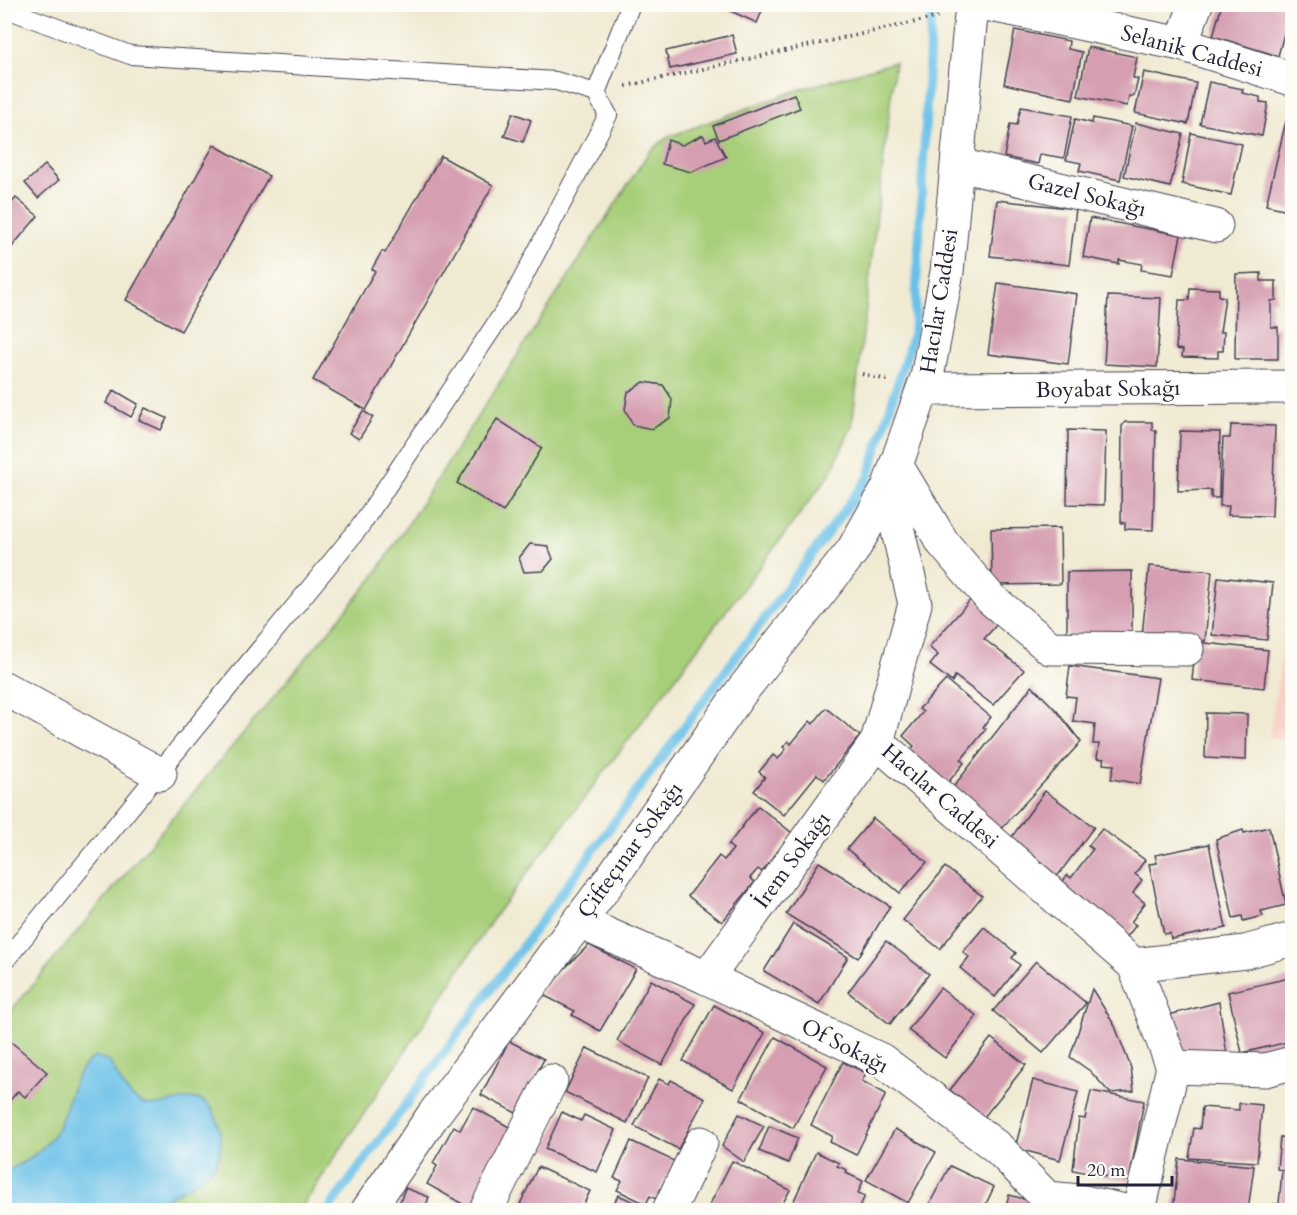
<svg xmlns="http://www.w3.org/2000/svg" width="1297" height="1215" font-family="Cardo,serif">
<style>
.built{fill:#f7d1c7}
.green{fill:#a7ce78;stroke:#64785a;stroke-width:1.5}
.water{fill:#6bc1e8;stroke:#467292;stroke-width:1.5}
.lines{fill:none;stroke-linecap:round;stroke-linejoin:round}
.stream{stroke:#6bc1e8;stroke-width:9}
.building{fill:#d59eb1}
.service-casing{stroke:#414052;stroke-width:20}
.minor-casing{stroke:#414052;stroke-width:35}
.tertiary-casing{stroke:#414052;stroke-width:35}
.path{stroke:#414052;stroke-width:4;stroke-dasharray:1.5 4.5;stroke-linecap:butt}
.service{stroke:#fff;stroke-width:18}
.minor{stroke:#fff;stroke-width:33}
.tertiary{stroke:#fff;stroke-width:33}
.labels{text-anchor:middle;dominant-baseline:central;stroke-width:5;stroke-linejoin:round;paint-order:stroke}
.street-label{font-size:22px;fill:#22223b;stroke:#fdfcf7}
</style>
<rect width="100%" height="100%" fill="#fdfcf7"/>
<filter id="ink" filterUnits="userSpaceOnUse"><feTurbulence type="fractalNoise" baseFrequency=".0167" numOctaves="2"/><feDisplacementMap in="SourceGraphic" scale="12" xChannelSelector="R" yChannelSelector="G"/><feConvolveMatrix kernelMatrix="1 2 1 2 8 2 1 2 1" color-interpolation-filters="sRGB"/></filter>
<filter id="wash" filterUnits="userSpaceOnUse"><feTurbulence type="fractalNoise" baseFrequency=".008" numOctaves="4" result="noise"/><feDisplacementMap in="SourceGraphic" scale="24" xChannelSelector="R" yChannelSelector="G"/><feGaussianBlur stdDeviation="1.35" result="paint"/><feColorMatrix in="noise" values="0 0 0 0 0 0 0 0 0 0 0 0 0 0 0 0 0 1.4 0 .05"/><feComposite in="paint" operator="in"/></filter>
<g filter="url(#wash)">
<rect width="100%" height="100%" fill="#f0ead2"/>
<path class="built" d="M 1292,584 L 1292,740 L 1269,738 Z"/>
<path class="green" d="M 895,62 L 852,426 L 830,474 L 497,913 L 300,1210 L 5,1210 L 5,1018 L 373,578 L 649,152 L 668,137 L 795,91 Z"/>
<path class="water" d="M 95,1057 L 110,1062 C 118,1076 125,1095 140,1102 C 161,1113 183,1091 204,1102 C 221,1110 226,1151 215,1165 C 198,1186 171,1191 152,1210 L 5,1210 L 5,1171 C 25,1163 44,1150 56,1131 C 70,1109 70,1070 95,1057 Z"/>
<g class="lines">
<path class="stream" d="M 328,1210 L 868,478 L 914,331 L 932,4"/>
</g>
<g id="blocks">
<g class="building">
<path d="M 715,4 L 765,4 L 757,23 Z"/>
<path d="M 1222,4 L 1292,4 L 1278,56 L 1213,36 Z"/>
<path d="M 1015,30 L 1069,41 L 1068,49 L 1082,52 L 1073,99 L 1004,84 Z"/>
<path d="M 732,35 L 737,54 L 670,69 L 666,51 Z"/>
<path d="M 1088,47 L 1137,57 L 1133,78 L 1138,79 L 1134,96 L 1129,96 L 1127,106 L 1078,96 Z"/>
<path d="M 1144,72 L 1196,83 L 1188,124 L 1135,113 Z"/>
<path d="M 1209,82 L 1243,89 L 1242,93 L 1260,97 L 1260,102 L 1268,103 L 1262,136 L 1200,124 Z"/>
<path d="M 794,94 L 800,108 L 719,140 L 713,126 Z"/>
<path d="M 1021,107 L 1072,116 L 1064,158 L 1040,154 L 1038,164 L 1004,157 L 1010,124 L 1017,125 Z"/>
<path d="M 513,113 L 531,120 L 523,142 L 504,136 Z"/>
<path d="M 1093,118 L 1132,126 L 1120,180 L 1079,171 L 1081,163 L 1066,160 L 1075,119 L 1092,123 Z"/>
<path d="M 1286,121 L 1292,123 L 1292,211 L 1266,205 Z"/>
<path d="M 1136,123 L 1183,134 L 1170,187 L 1124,176 Z"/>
<path d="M 1191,133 L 1242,144 L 1231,195 L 1182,184 Z"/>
<path d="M 703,135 L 706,141 L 715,137 L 726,157 L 691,172 L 662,164 L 668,140 L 682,145 Z"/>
<path d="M 214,145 L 269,176 L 181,331 L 126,300 Z"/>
<path d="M 441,156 L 493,185 L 366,410 L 313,380 L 375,271 L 372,269 L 382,251 L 385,253 Z"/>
<path d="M 45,165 L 59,180 L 38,198 L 25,183 Z"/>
<path d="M 16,198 L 38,216 L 4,256 L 4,212 Z"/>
<path d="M 997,200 L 1076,209 L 1069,265 L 990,256 Z"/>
<path d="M 1090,218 L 1181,235 L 1173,275 L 1141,270 L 1142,264 L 1119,260 L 1119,264 L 1083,257 Z"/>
<path d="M 1261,273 L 1261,281 L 1276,281 L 1276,300 L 1271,301 L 1271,327 L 1278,327 L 1278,359 L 1235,359 L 1236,274 Z"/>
<path d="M 998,283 L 1077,294 L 1068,364 L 988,354 Z"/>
<path d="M 1190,288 L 1219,289 L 1219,296 L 1225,297 L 1220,332 L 1224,332 L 1223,351 L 1218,351 L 1218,358 L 1182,357 L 1183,350 L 1176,349 L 1179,300 L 1189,300 Z"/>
<path d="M 1108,296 L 1161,298 L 1157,367 L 1104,364 Z"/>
<path d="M 644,382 L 663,385 L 672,399 L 670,418 L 652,429 L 633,425 L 625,409 L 628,392 Z"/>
<path d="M 114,390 L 138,404 L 131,417 L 106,403 Z"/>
<path d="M 145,408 L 167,418 L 161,430 L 139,420 Z"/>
<path d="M 363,411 L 373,417 L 359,439 L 349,433 Z"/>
<path d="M 497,419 L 542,448 L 503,512 L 457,483 Z"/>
<path d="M 1125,422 L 1152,422 L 1152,430 L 1156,430 L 1153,530 L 1125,529 L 1125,523 L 1121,523 L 1122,426 Z"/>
<path d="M 1231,425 L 1275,426 L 1272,516 L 1228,515 L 1229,506 L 1220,506 L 1223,438 L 1230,438 Z"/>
<path d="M 1068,430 L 1106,431 L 1104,505 L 1067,504 Z"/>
<path d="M 1180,431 L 1220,432 L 1219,498 L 1211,498 L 1211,490 L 1178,491 Z"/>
<path d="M 1060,528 L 1061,584 L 992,585 L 991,529 Z"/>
<path d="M 530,544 L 548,546 L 553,559 L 543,571 L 524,572 L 519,558 Z"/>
<path d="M 1149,566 L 1212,571 L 1205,641 L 1142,636 Z"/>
<path d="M 1132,571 L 1132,642 L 1067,642 L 1067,572 Z"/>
<path d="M 1218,577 L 1273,583 L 1267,640 L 1212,635 Z"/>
<path d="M 974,596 L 999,622 L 984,639 L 1024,670 L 993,705 L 955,676 L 952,682 L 930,665 L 938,655 L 929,647 Z"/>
<path d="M 1196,642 L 1268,650 L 1264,688 L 1192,680 Z"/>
<path d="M 1070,666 L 1158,678 L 1140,784 L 1111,779 L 1114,765 L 1103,764 L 1104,759 L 1097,758 L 1099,744 L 1093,744 L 1095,724 L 1073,721 L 1076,697 L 1066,696 Z"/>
<path d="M 946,680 L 991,717 L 983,727 L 986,729 L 961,760 L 964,763 L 946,785 L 908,753 L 914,746 L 903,736 L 923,712 L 919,709 Z"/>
<path d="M 1032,686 L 1057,711 L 1081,742 L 997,833 L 947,795 Z"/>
<path d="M 826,708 L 860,736 L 824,780 L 817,774 L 784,815 L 754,791 L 765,777 L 759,772 L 773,755 L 778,759 L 786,749 L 783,747 L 788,741 L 791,744 L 810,721 L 813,724 Z"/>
<path d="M 1206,713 L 1247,714 L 1246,760 L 1205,758 Z"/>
<path d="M 4,776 L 10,779 L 4,791 Z"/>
<path d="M 1045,791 L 1094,827 L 1056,878 L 1008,842 Z"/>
<path d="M 758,806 L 792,833 L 762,872 L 758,869 L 750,878 L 755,882 L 722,922 L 688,896 L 719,856 L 724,860 L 733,849 L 728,845 Z"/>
<path d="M 873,818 L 927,862 L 900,893 L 847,849 Z"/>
<path d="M 1269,827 L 1286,905 L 1261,911 L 1263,916 L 1243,921 L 1242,916 L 1233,918 L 1216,839 L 1243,830 L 1244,833 Z"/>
<path d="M 1102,829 L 1145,860 L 1135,874 L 1142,880 L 1133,893 L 1145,903 L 1131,922 L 1136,925 L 1123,942 L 1055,893 L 1067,875 L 1071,878 L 1093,849 L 1088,846 Z"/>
<path d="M 1209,844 L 1226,928 L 1171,939 L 1170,933 L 1164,934 L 1149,864 L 1157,863 L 1155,855 Z"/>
<path d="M 819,862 L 890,906 L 858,958 L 786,914 Z"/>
<path d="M 945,867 L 982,896 L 940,949 L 903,920 Z"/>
<path d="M 793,924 L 848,957 L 819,1004 L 764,971 Z"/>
<path d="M 984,927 L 1016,953 L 1012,958 L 1020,965 L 995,997 L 960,968 L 969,957 L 963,952 Z"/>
<path d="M 886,941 L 929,974 L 890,1024 L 848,992 Z"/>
<path d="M 589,945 L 636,969 L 600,1031 L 572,1015 L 575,1011 L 539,993 Z"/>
<path d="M 1036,961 L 1086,1003 L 1043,1053 L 993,1011 Z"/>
<path d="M 1289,978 L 1292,994 L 1292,1041 L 1242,1053 L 1228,992 Z"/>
<path d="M 651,980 L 695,1004 L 662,1065 L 617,1041 Z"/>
<path d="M 940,988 L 977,1016 L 945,1058 L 908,1030 Z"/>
<path d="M 1092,989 L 1115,1026 L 1131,1068 L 1134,1091 L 1110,1093 L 1090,1071 L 1070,1057 Z"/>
<path d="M 1219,1002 L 1227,1055 L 1187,1064 L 1161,1017 Z"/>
<path d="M 714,1005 L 765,1033 L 733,1089 L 683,1061 Z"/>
<path d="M 4,1036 L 47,1072 L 25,1097 L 18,1091 L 4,1107 Z"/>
<path d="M 775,1037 L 827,1066 L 793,1128 L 741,1099 Z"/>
<path d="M 991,1038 L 1026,1065 L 984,1117 L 950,1090 Z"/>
<path d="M 509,1041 L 544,1059 L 516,1113 L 481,1095 Z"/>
<path d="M 587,1048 L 648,1078 L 627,1123 L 565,1092 Z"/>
<path d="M 843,1062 L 866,1073 L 862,1081 L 886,1094 L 856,1155 L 830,1142 L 832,1136 L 811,1125 Z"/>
<path d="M 659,1079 L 669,1084 L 671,1080 L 705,1098 L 678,1149 L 634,1126 Z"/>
<path d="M 1033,1080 L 1078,1092 L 1060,1160 L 1015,1148 Z"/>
<path d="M 1091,1091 L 1144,1101 L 1129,1181 L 1073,1170 L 1079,1118 L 1085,1119 Z"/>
<path d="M 1239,1103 L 1262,1105 L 1257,1162 L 1189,1158 L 1194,1128 L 1200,1129 L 1202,1107 L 1239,1110 Z"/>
<path d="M 473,1107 L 518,1132 L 473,1210 L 427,1184 L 437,1166 L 433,1163 L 454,1126 L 460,1130 Z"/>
<path d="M 562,1112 L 581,1121 L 584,1115 L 616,1130 L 597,1172 L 545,1149 Z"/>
<path d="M 739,1114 L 764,1126 L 744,1162 L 722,1146 Z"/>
<path d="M 769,1126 L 798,1138 L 788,1163 L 759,1151 Z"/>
<path d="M 895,1129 L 936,1152 L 908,1203 L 866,1180 Z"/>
<path d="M 1280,1137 L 1292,1138 L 1292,1210 L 1273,1210 L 1273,1204 L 1279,1204 L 1282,1170 L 1277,1169 Z"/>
<path d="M 631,1141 L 674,1161 L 656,1199 L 650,1196 L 646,1204 L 617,1190 L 622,1181 L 614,1178 Z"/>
<path d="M 816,1152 L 839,1163 L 837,1166 L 847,1170 L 846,1173 L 863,1181 L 858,1193 L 865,1196 L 858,1210 L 799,1210 L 791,1207 Z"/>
<path d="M 1179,1159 L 1254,1166 L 1248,1210 L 1173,1210 Z"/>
<path d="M 732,1161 L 790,1190 L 779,1210 L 707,1210 Z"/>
<path d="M 950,1166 L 994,1187 L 983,1210 L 926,1210 Z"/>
<path d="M 538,1167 L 590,1191 L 581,1210 L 534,1210 L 520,1204 Z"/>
<path d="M 405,1188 L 429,1197 L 425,1208 L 432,1210 L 397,1210 Z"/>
<path d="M 618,1195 L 653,1210 L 611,1210 Z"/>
<path d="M 1009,1195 L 1024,1199 L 1025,1196 L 1060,1210 L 1005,1210 Z"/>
</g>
</g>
</g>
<g filter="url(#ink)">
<use href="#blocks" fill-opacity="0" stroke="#414052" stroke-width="1.5"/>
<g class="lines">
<defs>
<g id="service">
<path d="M 4,8 L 130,55 L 556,81 L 596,93 L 608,115 L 511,301 L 359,528 L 4,962"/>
<path d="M 596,93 L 631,4"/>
</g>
<g id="minor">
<path d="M 1181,44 L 1196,4"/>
<path d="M 959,165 L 1216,226"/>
<path d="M 924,389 L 1292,387"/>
<path d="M 896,465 L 943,543 L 990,598 L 1050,648 L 1187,649"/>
<path d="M 888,488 L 915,604 L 877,742 L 1134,965 L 1173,1067 L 1139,1210"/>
<path d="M 4,688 L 160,774"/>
<path d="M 579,922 L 707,978 L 881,1060 L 998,1148 L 1047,1198 L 1080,1201 L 1121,1210"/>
<path d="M 1134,965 L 1245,952 L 1292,939"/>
<path d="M 707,978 L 877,742"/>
<path d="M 1173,1067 L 1265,1070 L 1292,1063"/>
<path d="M 486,1210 L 551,1081"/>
<path d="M 669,1210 L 701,1143"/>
</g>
<g id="tertiary">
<path d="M 986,4 L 1181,44 L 1292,79"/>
<path d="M 368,1210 L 434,1114 L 610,880 L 741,692 L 853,550 L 888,488 L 927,377 L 947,272 L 972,4"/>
</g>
</defs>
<use href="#service" class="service-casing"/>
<use href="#minor" class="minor-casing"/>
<use href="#tertiary" class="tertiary-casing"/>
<g class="path">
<path d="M 626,86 L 938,17"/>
<path d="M 862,374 L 891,381"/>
</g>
<use href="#service" class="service"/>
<use href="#minor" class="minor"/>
<use href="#tertiary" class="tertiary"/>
</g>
</g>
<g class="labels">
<g class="street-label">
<text transform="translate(1192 51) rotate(15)">Selanik Caddesi</text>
<text transform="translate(1087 195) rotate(14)">Gazel Sokağı</text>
<text transform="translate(939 301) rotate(-81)">Hacılar Caddesi</text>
<text transform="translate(1108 389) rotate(-1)">Boyabat Sokağı</text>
<text transform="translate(940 796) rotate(41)">Hacılar Caddesi</text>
<text transform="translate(630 850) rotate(-54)">Çifteçınar Sokağı</text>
<text transform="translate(792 860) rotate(-54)">İrem Sokağı</text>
<text transform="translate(845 1046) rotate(27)">Of Sokağı</text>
</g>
</g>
<rect width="1297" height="1215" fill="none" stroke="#fdfcf7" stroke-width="24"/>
<path d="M1078 1176v9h94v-9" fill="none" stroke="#22223b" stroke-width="3"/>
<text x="1087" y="1176" font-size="18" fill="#22223b" stroke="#fdfcf7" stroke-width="4.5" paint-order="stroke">20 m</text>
</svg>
